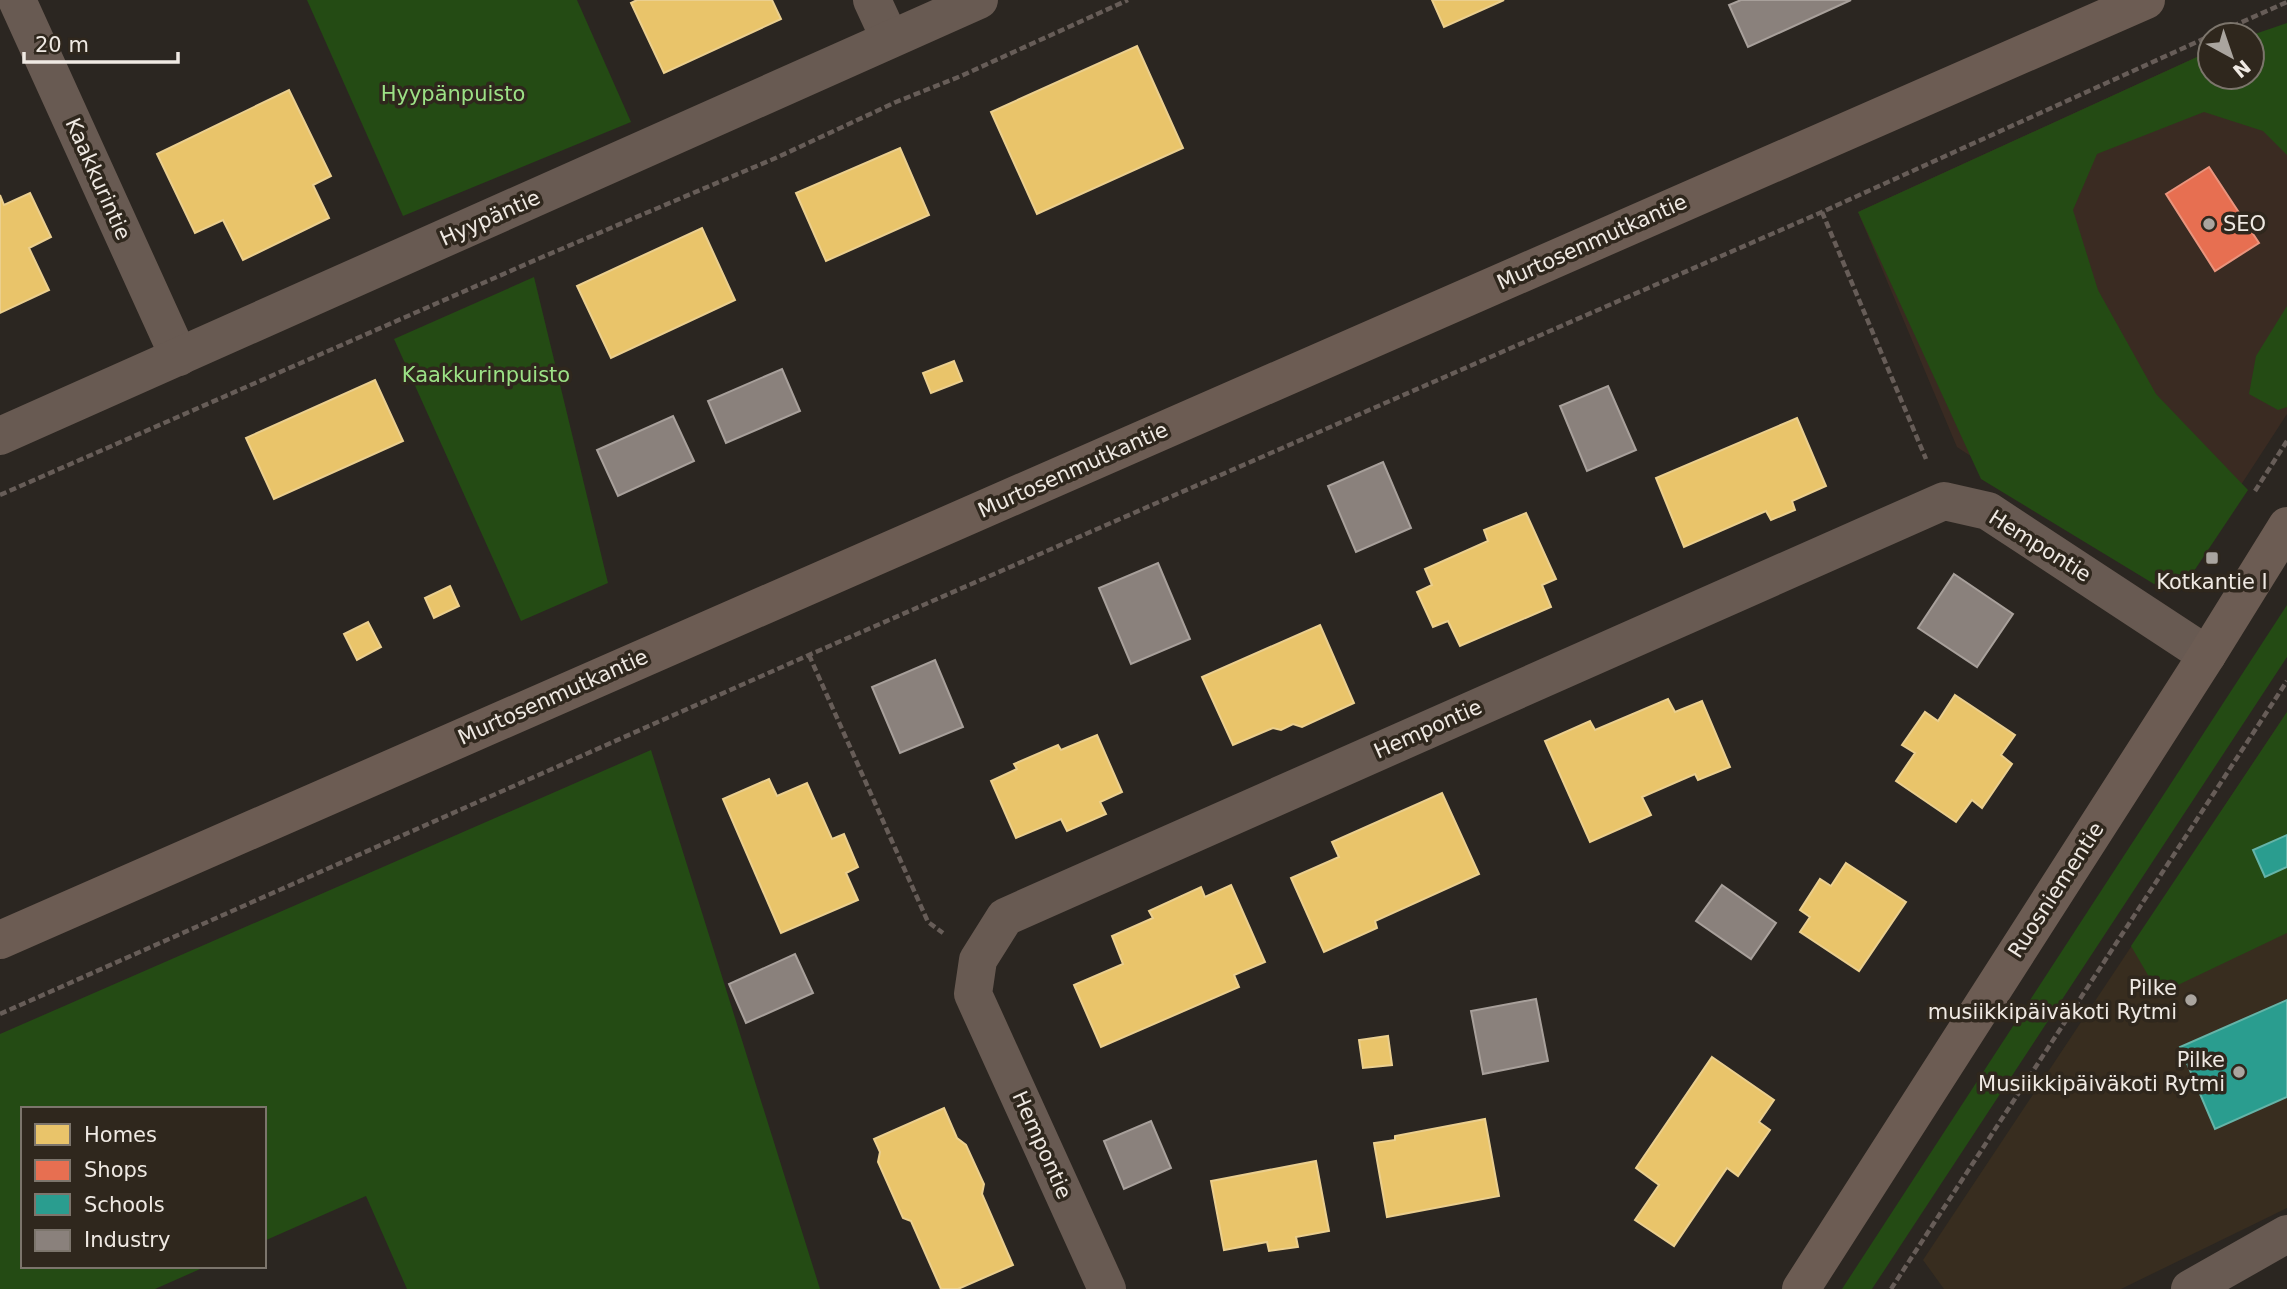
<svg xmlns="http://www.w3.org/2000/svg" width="2287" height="1289" font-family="'DejaVu Sans',sans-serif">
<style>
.commercial{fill:#3a2b22}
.built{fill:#382d1f}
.green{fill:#244b14}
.homes{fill:#e9c46a;stroke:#ebcf8e;stroke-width:2}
.shops{fill:#e76f51;stroke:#e9947d;stroke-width:2}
.schools{fill:#2a9d8f;stroke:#65b4a8;stroke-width:2}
.industry{fill:#8a817c;stroke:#a8a09b;stroke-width:2}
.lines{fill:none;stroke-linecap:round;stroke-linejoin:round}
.path{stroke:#675d58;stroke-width:4.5;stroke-dasharray:7 3.5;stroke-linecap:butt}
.street{stroke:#685a52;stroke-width:38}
.secondary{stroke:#6c5c53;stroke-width:38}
.poi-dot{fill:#aaa59f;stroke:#2f271d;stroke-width:2.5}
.labels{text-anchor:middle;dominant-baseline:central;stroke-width:7;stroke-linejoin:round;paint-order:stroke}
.park-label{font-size:21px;fill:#9ce186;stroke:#2f271d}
.street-label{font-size:21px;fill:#efe9e3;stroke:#2f271d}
.poi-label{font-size:21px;fill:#efe9e3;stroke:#2f271d;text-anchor:end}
</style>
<rect width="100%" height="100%" fill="#2b2621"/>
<path class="commercial" d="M 2287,32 L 2287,414 L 2191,562 L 2148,573 L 1957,447 L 1858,212 L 2210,51 L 2210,77 L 2252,77 Z"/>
<path class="built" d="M 2287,712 L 2287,1208 L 2121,1289 L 1944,1289 L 1923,1260 Z"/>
<g class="green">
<path d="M 307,0 L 577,0 L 631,122 L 403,216 Z"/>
<path d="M 2287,23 L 2287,155 L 2263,131 L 2204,112 L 2097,154 L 2073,210 L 2098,290 L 2156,394 L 2248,490 L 2192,574 L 2154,584 L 1981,479 L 1858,212 L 2210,51 L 2210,77 L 2252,77 L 2252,35 Z"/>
<path d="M 534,277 L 608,583 L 521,621 L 394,339 Z"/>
<path d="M 2287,306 L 2287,407 L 2278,410 L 2249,394 L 2256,356 Z"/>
<path d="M 2287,605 L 2287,657 L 1872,1289 L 1842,1289 Z"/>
<path d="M 2287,712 L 2287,933 L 2159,994 L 2131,946 Z"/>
<path d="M 651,750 L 820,1289 L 407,1289 L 366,1196 L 264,1241 L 264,1109 L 23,1109 L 23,1266 L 207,1266 L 155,1289 L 0,1289 L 0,1034 Z"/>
</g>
<g class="homes">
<path d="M 637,0 L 772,0 L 781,19 L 664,73 L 631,3 Z"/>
<path d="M 1432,0 L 1504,0 L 1444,27 Z"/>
<path d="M 1137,46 L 1183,148 L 1037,214 L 991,112 Z"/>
<path d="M 289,90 L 331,176 L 313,185 L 329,218 L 243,260 L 223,220 L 195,233 L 157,154 Z"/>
<path d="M 900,148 L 929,215 L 826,261 L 796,193 Z"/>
<path d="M 30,193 L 51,237 L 29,248 L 49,290 L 0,313 L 0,195 L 4,205 Z"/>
<path d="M 702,228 L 735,300 L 611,358 L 577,286 Z"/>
<path d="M 954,361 L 962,381 L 931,393 L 923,373 Z"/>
<path d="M 375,380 L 403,441 L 274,499 L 246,438 Z"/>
<path d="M 1797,418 L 1826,486 L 1792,501 L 1795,510 L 1771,520 L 1766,511 L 1684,547 L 1656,478 Z"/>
<path d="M 1526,513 L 1556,579 L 1542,585 L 1551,607 L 1460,646 L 1448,621 L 1433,627 L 1417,592 L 1432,585 L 1425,569 L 1488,541 L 1484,530 Z"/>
<path d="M 450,586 L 459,606 L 434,618 L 425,598 Z"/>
<path d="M 368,622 L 381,647 L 357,660 L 344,634 Z"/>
<path d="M 1320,625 L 1354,703 L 1302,727 L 1293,724 L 1281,730 L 1273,728 L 1233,745 L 1202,677 Z"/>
<path d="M 1955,695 L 2015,735 L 2001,755 L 2012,764 L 1982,808 L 1972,800 L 1956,822 L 1896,781 L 1915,753 L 1902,745 L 1925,712 L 1938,721 Z"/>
<path d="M 1668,699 L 1675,712 L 1702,701 L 1730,767 L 1698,780 L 1695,774 L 1642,797 L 1651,815 L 1590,842 L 1545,741 L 1590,721 L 1595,730 Z"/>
<path d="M 1097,735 L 1122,792 L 1100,802 L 1106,814 L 1067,831 L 1061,819 L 1016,838 L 991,781 L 1017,769 L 1014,764 L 1058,745 L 1061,750 Z"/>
<path d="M 769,779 L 777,796 L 807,783 L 832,839 L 844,834 L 858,867 L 846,873 L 858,900 L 781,933 L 723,799 Z"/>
<path d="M 1442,793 L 1479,874 L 1375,921 L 1377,928 L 1324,952 L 1291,878 L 1339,857 L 1332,842 Z"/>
<path d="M 1846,863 L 1906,902 L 1859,971 L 1800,932 L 1810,917 L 1800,910 L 1820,879 L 1831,886 Z"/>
<path d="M 1231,885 L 1265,962 L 1234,975 L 1239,987 L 1101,1047 L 1074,985 L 1123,964 L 1112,936 L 1153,918 L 1149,911 L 1201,887 L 1205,897 Z"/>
<path d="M 1388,1036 L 1392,1065 L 1363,1068 L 1359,1040 Z"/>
<path d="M 1712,1057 L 1774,1100 L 1759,1122 L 1770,1130 L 1738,1176 L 1727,1168 L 1674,1246 L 1635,1220 L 1659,1185 L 1636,1168 Z"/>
<path d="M 944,1108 L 957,1138 L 966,1145 L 984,1184 L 982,1194 L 1013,1265 L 958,1289 L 941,1289 L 911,1221 L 903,1218 L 878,1162 L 880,1152 L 874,1139 Z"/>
<path d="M 1485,1119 L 1499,1196 L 1387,1217 L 1374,1143 L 1395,1140 L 1395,1136 Z"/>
<path d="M 1316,1161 L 1329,1231 L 1296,1237 L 1298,1247 L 1269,1251 L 1267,1242 L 1224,1250 L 1211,1181 Z"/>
</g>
<path class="shops" d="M 2209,167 L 2259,243 L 2215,271 L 2166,194 Z"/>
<g class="schools">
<path d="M 2287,835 L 2287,867 L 2265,877 L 2253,850 Z"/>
<path d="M 2287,1000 L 2287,1097 L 2215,1129 L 2180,1047 Z"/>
</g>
<g class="industry">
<path d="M 1741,0 L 1851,0 L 1748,47 L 1729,5 Z"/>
<path d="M 782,369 L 800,411 L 726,443 L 708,401 Z"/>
<path d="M 1608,386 L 1636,450 L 1587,471 L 1560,406 Z"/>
<path d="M 673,416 L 694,461 L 618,496 L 597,450 Z"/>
<path d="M 1383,462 L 1411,528 L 1356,552 L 1328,486 Z"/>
<path d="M 1158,563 L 1190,639 L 1131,664 L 1099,588 Z"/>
<path d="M 1954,574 L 2013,614 L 1977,667 L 1918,628 Z"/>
<path d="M 935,660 L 963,727 L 900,753 L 872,687 Z"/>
<path d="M 1722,885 L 1776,923 L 1751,959 L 1696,921 Z"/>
<path d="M 795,954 L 813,993 L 746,1023 L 729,984 Z"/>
<path d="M 1536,999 L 1548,1061 L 1483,1074 L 1471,1011 Z"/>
<path d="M 1151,1121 L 1171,1168 L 1124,1189 L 1104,1141 Z"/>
</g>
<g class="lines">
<g class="path">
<path d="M 2213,35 L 2287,2"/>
<path d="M 1822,212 L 1926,459"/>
<path d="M 2255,491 L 2287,441"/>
<path d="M 0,495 L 540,258 L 778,157 L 896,102 L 961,76 L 1128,0"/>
<path d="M 809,655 L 928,922 L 943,933"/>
<path d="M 0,1014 L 809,655 L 1822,212 L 2210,36"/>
<path d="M 1891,1289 L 2287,681"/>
</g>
<g class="street">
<path d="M 17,0 L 179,357"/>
<path d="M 872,0 L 890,39"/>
<path d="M 0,436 L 979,0"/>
<path d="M 1107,1289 L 973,994 L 978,960 L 1005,917 L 1944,501 L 1988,511 L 2207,655"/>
<path d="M 2190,1289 L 2287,1234"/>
</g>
<g class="secondary">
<path d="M 0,940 L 2146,0"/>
<path d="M 1801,1289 L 2207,655 L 2287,526"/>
</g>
</g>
<g class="poi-dot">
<circle cx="2209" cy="224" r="7"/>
<rect x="2205" y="551" width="14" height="14" rx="3.5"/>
<circle cx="2191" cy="1000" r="7"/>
<circle cx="2239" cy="1072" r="7"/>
</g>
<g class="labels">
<g class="park-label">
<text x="453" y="94">Hyypänpuisto</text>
<text x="486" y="375">Kaakkurinpuisto</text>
</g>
<g class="street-label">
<text transform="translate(98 179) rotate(66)">Kaakkurintie</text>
<text transform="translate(490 218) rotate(-24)">Hyypäntie</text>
<text transform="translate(1592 242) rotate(-24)">Murtosenmutkantie</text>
<text transform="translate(1073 470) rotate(-24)">Murtosenmutkantie</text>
<text transform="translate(2040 546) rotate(32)">Hempontie</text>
<text transform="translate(553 697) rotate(-24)">Murtosenmutkantie</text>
<text transform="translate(1428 729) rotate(-24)">Hempontie</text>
<text transform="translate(2056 890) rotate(-57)">Ruosniementie</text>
<text transform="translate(1042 1145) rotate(66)">Hempontie</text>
</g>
<g class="poi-label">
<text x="2223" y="224" text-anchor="start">SEO</text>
<text x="2212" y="582" text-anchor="middle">Kotkantie I</text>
<text x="2177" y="988">Pilke<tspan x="2177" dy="24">musiikkipäiväkoti Rytmi</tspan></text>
<text x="2225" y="1060">Pilke<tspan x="2225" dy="24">Musiikkipäiväkoti Rytmi</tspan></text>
</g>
</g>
<rect x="21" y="1107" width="245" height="161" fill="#2f271d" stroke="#7c756c" stroke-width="2"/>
<rect x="35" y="1124" width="35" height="21" fill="#e9c46a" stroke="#7c756c" stroke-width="2"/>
<text x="84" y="1142" font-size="21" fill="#efe9e3">Homes</text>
<rect x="35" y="1160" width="35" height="21" fill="#e76f51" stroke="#7c756c" stroke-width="2"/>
<text x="84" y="1177" font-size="21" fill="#efe9e3">Shops</text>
<rect x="35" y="1194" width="35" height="21" fill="#2a9d8f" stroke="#7c756c" stroke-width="2"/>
<text x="84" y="1212" font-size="21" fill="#efe9e3">Schools</text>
<rect x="35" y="1230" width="35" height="21" fill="#8a817c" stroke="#7c756c" stroke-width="2"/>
<text x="84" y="1247" font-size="21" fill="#efe9e3">Industry</text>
<g transform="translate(2231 56) rotate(140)"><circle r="33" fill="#2f271d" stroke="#7c756c" stroke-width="2"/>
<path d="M0-5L12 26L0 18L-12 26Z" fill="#aaa59f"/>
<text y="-10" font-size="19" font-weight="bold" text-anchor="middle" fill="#efe9e3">N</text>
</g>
<path d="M24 52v10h154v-10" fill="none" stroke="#efe9e3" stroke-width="3.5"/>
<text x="35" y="52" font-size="21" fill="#efe9e3" stroke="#2f271d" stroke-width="5" paint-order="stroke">20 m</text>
</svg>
